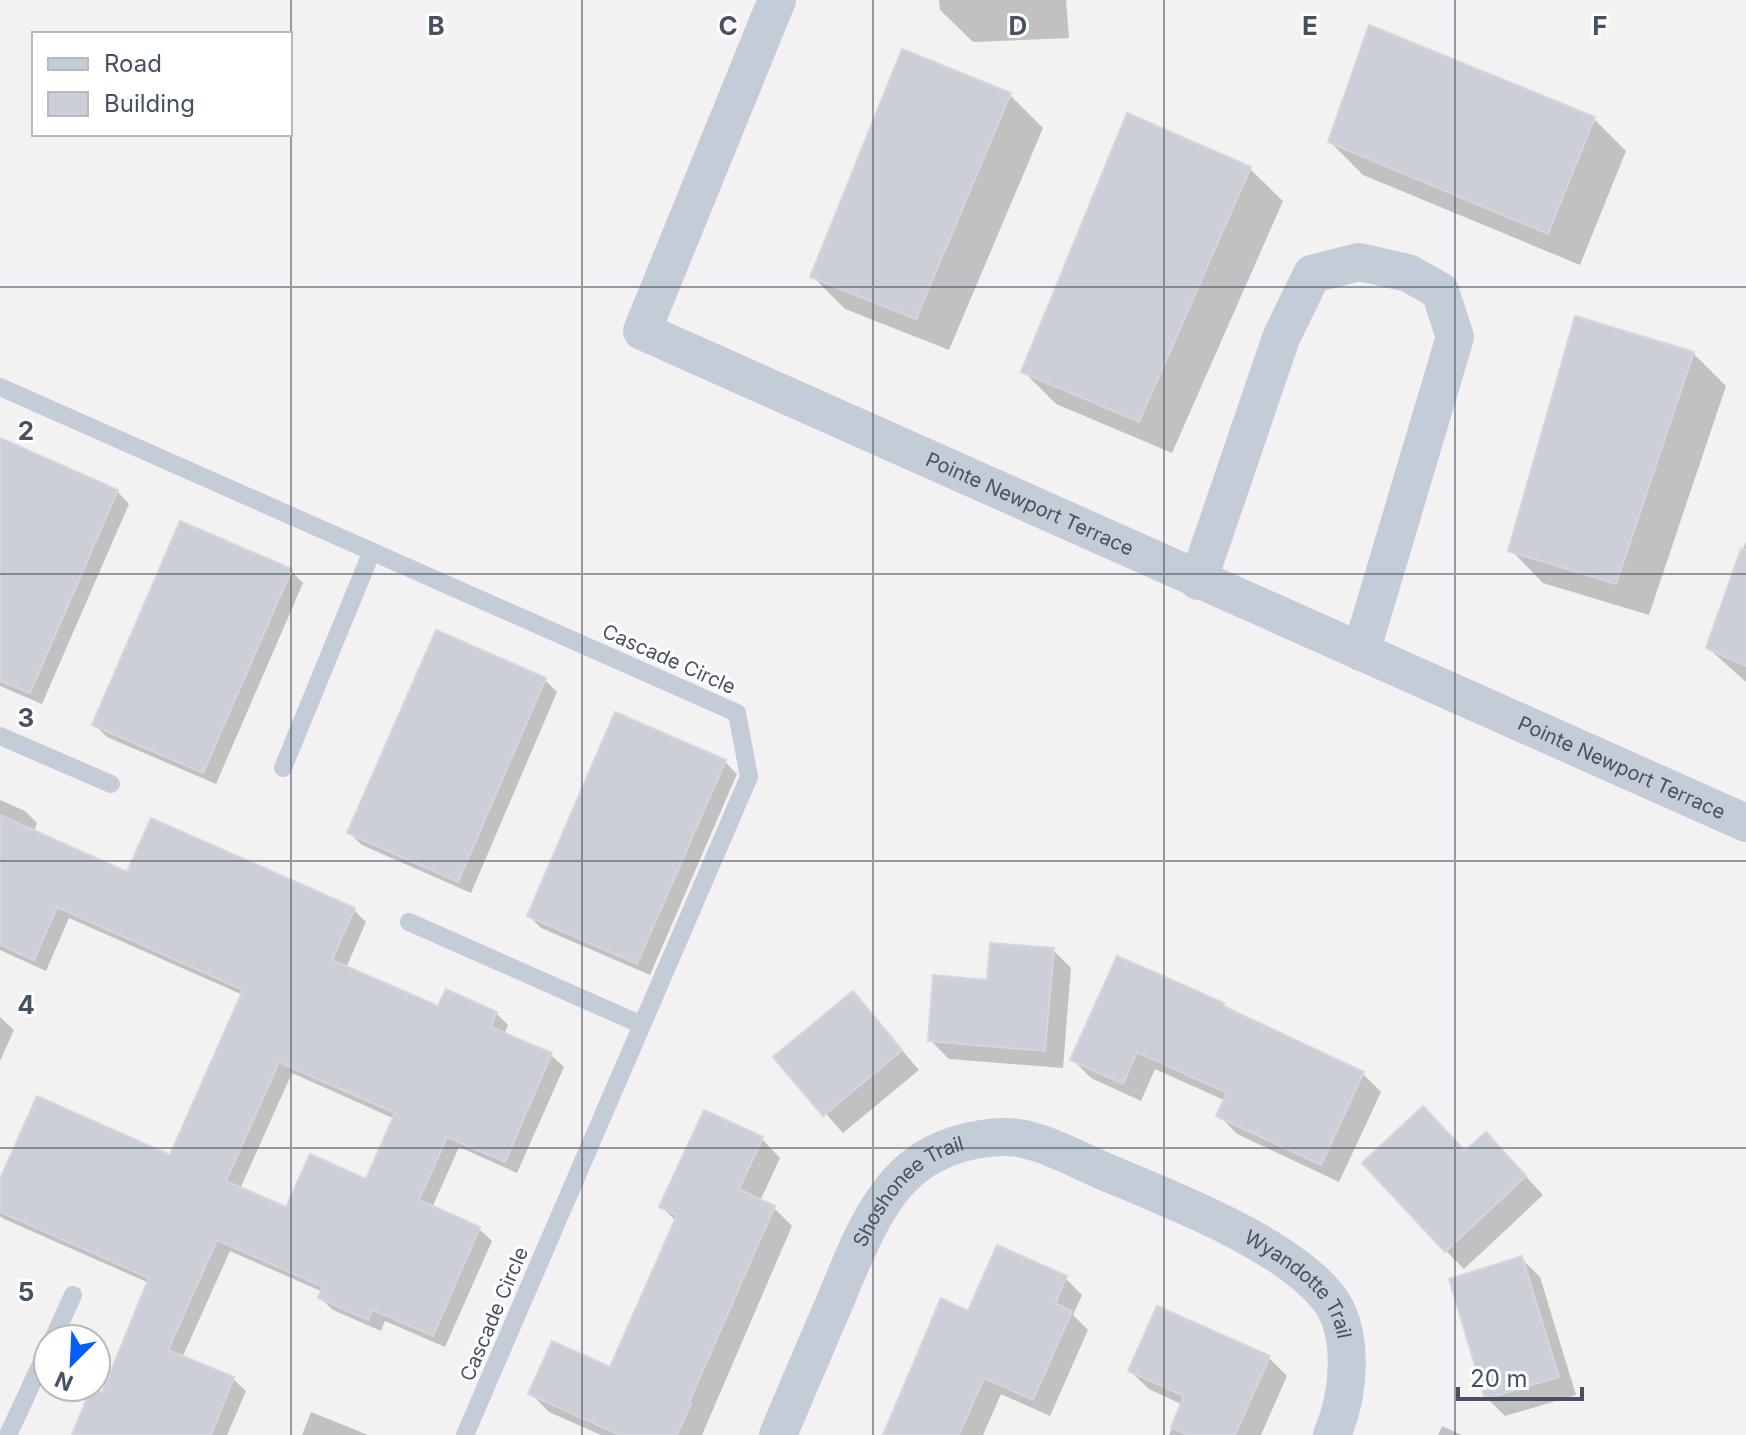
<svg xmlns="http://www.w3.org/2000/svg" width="1746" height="1435" font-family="Inter,sans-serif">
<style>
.shadow{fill:#0003;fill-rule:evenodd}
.building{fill:#cccfd7;stroke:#d4d6dd;stroke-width:2;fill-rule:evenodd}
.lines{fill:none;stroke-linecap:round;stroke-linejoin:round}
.lane{stroke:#c3ccd7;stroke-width:18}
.street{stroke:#c3ccd7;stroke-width:38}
.grid{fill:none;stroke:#465261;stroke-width:2;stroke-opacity:0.55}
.labels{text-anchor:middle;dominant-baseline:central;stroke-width:6;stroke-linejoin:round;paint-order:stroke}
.street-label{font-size:20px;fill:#465261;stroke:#fff}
.grid-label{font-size:26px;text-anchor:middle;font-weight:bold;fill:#465261;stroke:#fff;stroke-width:6;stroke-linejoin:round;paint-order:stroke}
</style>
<rect width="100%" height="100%" fill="#f3f1f1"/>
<g class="shadow">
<path d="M 939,0 L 1066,0 L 1069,38 L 973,42 L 940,10 Z"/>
<path d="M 1010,95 L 1043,128 L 949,350 L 845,309 L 813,277 Z"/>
<path d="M 1594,119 L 1626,151 L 1580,265 L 1363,175 L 1330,142 Z"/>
<path d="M 1250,169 L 1283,201 L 1172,453 L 1056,404 L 1023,371 Z"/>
<path d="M 1693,353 L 1726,386 L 1649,615 L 1543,583 L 1511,550 Z"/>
<path d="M 0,462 L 117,491 L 129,504 L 42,704 L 0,686 Z"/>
<path d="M 1746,541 L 1746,682 L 1708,648 Z"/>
<path d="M 291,571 L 303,583 L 216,784 L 107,737 L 95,725 Z"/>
<path d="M 545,680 L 557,692 L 471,893 L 362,845 L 349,833 Z"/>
<path d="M 725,762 L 737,774 L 650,975 L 541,928 L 529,916 Z"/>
<path d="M 0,800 L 25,811 L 37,823 L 34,832 L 128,874 L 152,820 L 354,910 L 366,922 L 346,968 L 439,1008 L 496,1013 L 508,1025 L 504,1035 L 551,1055 L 564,1067 L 517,1173 L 459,1147 L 432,1208 L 479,1229 L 492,1241 L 445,1347 L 385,1321 L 381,1331 L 333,1310 L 320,1298 L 323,1292 L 230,1251 L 182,1358 L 233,1379 L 246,1391 L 227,1435 L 74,1435 L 103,1396 L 149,1283 L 2,1218 L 0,1216 L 0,1184 L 171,1158 L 243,995 L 69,918 L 46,971 L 0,950 ZM 292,1073 L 395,1119 L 367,1181 L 287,1210 L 240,1189 Z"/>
<path d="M 1053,950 L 1071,968 L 1063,1068 L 949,1059 L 930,1040 L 989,982 Z"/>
<path d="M 853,994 L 919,1070 L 843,1133 L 776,1057 Z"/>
<path d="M 1223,1005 L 1230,1012 L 1363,1074 L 1381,1092 L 1339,1182 L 1237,1134 L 1219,1115 L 1226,1101 L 1155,1069 L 1141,1101 L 1091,1078 L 1073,1060 Z"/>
<path d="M 0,1017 L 14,1030 L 0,1061 Z"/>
<path d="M 705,1112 L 762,1139 L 780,1158 L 760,1201 L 774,1208 L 792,1226 L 702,1435 L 601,1435 L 549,1412 L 531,1394 L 611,1370 L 677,1222 L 662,1207 Z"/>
<path d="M 1466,1153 L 1504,1153 L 1543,1195 L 1464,1269 L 1446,1251 Z"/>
<path d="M 1522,1259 L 1540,1277 L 1576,1395 L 1505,1416 L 1487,1398 Z"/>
<path d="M 1065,1278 L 1082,1295 L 1073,1315 L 1088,1330 L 1050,1416 L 1001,1394 L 983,1435 L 885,1435 L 969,1313 Z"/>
<path d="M 1269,1358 L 1287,1376 L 1261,1435 L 1169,1435 L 1183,1405 L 1149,1389 L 1130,1371 Z"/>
<path d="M 311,1412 L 368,1435 L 302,1435 Z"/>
<path d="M 1442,1426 L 1462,1435 L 1438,1435 Z"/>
</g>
<g class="building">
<path d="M 1369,25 L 1595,117 L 1548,234 L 1328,142 Z"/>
<path d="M 902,49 L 1011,93 L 916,319 L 810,277 Z"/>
<path d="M 1127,113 L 1251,167 L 1139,422 L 1021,372 Z"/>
<path d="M 1575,316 L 1694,352 L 1616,584 L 1508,551 Z"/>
<path d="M 0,438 L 118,490 L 30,693 L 0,681 Z"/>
<path d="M 180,521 L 292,569 L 203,773 L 92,725 Z"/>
<path d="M 1741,549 L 1746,550 L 1746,666 L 1706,648 Z"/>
<path d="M 436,630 L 546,678 L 458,882 L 347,833 Z"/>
<path d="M 615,712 L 726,760 L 637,964 L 527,916 Z"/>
<path d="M 0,815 L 127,872 L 151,818 L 355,908 L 332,960 L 438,1006 L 446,989 L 497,1012 L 491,1027 L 552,1053 L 505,1162 L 447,1137 L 419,1200 L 480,1227 L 433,1336 L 373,1310 L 368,1320 L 318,1298 L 323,1287 L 217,1240 L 168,1350 L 234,1377 L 211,1435 L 72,1435 L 91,1388 L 102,1393 L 149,1278 L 0,1212 L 0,1179 L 37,1096 L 170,1155 L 243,990 L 57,907 L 34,960 L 0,945 ZM 279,1062 L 395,1113 L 366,1179 L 310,1154 L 286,1207 L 226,1181 Z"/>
<path d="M 990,943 L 1054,948 L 1045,1051 L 928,1041 L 933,975 L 987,980 Z"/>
<path d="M 1117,956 L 1224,1003 L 1223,1006 L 1364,1072 L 1321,1165 L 1216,1116 L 1227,1093 L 1137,1052 L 1123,1084 L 1070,1060 Z"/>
<path d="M 853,991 L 902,1050 L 823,1116 L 773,1057 Z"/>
<path d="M 1423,1106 L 1465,1151 L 1486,1132 L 1526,1176 L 1445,1252 L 1362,1163 Z"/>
<path d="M 704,1110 L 763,1137 L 739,1189 L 775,1206 L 689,1402 L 691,1404 L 677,1435 L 620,1435 L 528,1394 L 552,1341 L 610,1367 L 677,1215 L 659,1207 Z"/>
<path d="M 997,1245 L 1067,1276 L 1055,1303 L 1072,1311 L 1033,1400 L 984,1378 L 959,1435 L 883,1435 L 941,1298 L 968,1311 Z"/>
<path d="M 1522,1256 L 1559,1377 L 1485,1399 L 1449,1279 Z"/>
<path d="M 1157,1306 L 1270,1356 L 1235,1435 L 1188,1435 L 1171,1427 L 1184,1396 L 1128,1371 Z"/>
</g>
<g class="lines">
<g class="lane">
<path d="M 0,387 L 737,713 L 749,777 L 465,1435"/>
<path d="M 0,736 L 111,784"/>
<path d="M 283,768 L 372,551"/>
<path d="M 409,922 L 642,1025"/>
<path d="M 53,1339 L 73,1295"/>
<path d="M 8,1435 L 48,1349"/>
</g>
<g class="street">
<path id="s1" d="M 777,0 L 642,331 L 1746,823"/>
<path d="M 1198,581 L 1281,338 L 1312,274 L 1359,262 L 1408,273 L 1440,291 L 1455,337 L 1361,652"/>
<path id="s2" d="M 778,1435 C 795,1394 813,1353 830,1313 C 854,1259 877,1182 934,1154 C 958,1141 1002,1132 1028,1140 C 1053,1146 1078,1160 1101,1170 C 1167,1198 1282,1241 1327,1296 C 1356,1331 1349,1396 1332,1435"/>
</g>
</g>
<path class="grid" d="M 291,0 L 291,1435M 582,0 L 582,1435M 873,0 L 873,1435M 1164,0 L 1164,1435M 1455,0 L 1455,1435M 0,287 L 1746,287M 0,574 L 1746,574M 0,861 L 1746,861M 0,1148 L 1746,1148"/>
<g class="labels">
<g class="street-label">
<text stroke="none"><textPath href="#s1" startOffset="782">Pointe Newport Terrace</textPath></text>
<text transform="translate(669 659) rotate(24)">Cascade Circle</text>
<text stroke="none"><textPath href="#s1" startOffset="1430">Pointe Newport Terrace</textPath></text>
<text stroke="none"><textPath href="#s2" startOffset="282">Shoshonee Trail</textPath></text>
<text stroke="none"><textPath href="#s2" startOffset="736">Wyandotte Trail</textPath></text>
<text transform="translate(494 1314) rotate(-67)">Cascade Circle</text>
</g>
</g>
<g class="grid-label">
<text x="436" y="35">B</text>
<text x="728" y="35">C</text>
<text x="1018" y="35">D</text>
<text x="1310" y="35">E</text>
<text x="1600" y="35">F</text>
<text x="26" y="440">2</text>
<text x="26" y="727">3</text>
<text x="26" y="1014">4</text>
<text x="26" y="1301">5</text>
</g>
<rect x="32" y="32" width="260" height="104" fill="#ffffff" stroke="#b5bac0" stroke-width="2"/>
<rect x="48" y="58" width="40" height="12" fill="#c3ccd7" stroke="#b5bac0" stroke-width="2"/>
<text x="104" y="72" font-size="24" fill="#465261">Road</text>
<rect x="48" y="92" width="40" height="24" fill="#cccfd7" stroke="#b5bac0" stroke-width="2"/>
<text x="104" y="112" font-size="24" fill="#465261">Building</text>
<g transform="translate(72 1363) rotate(204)"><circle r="38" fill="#ffffff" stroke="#b5bac0" stroke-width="2"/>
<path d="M0-6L14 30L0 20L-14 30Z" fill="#065ef8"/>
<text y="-12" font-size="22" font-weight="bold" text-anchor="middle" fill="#465261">N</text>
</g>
<path d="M1458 1387v12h124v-12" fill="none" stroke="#465261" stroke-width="4"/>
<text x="1470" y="1387" font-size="24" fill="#465261" stroke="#ffffff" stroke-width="6" paint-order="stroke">20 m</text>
</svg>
